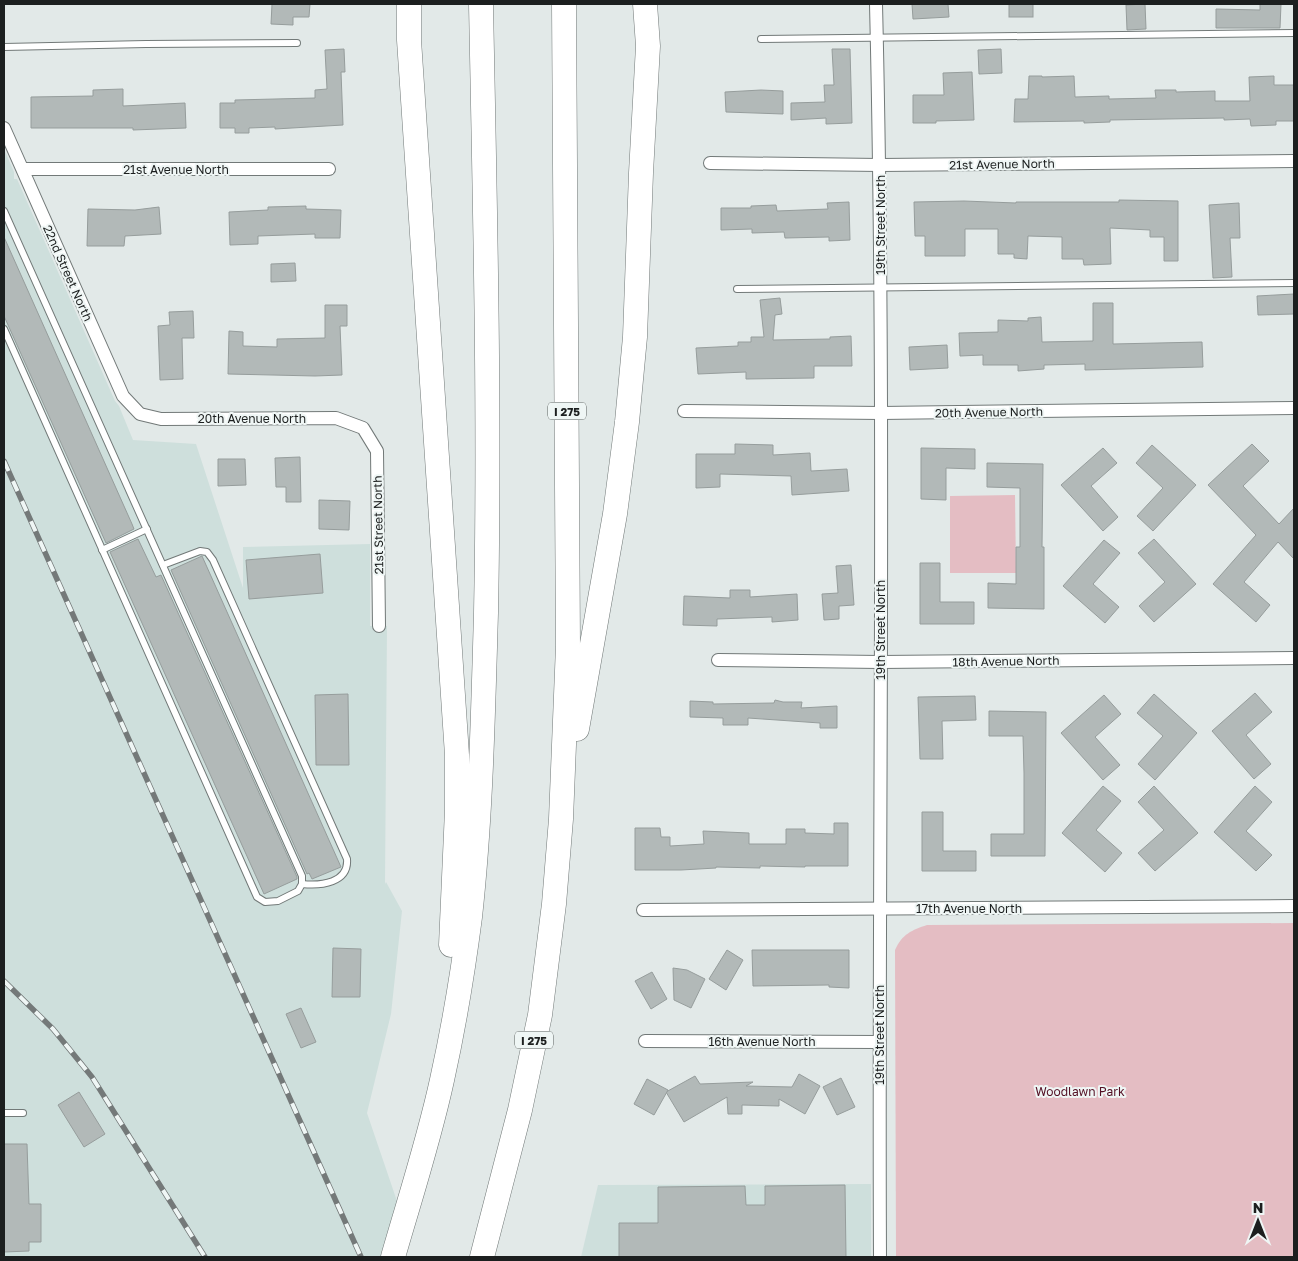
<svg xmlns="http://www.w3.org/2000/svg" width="1298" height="1261" font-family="'Golos Text',sans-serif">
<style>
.built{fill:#cedfdc}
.green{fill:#e4bdc3}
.building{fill:#b2b9b8;stroke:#969d9c}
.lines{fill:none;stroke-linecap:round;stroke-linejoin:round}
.service-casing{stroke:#727978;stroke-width:8}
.minor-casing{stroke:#727978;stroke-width:14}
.motorway-casing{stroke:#727978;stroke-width:25}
.service{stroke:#fff;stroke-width:6}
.minor{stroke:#fff;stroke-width:12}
.motorway{stroke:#fff;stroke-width:24}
.rail-casing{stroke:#747979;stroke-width:5.5}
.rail{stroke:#eff6f5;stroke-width:4;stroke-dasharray:11;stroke-linecap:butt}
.labels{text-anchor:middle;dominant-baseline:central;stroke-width:4;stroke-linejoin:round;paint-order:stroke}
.shield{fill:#eff6f5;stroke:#5b605f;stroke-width:1}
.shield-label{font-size:11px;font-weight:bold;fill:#1c1f1f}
.street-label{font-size:12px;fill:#1c1f1f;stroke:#eff6f5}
.park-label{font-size:12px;fill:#541125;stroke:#eff6f5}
</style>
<rect width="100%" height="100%" fill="#e2e9e8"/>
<g class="built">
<path d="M 4,149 L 14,172 L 14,179 L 17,179 L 115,401 L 119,406 L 133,440 L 196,444 L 243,588 L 243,547 L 370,544 L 370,626 L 387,626 L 385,884 L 386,882 L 402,911 L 391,1014 L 367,1113 L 400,1210 L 386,1257 L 4,1257 Z"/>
<path d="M 871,1184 L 871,1257 L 581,1257 L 598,1185 Z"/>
</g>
<g class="green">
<path d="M 1015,495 L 1016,573 L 950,573 L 950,496 Z"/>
<path d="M 1294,923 L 1294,1257 L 896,1257 L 895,950 C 902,934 912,930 927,925 Z"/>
</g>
<g class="building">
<path d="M 272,4 L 310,4 L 309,17 L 293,17 L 293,25 L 271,24 Z"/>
<path d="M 912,4 L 948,4 L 949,17 L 913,19 Z"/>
<rect x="1009" y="4" width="24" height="13"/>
<path d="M 1145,4 L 1146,29 L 1127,30 L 1126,5 Z"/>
<path d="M 1260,4 L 1281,4 L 1280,28 L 1216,28 L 1216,9 L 1260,10 Z"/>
<path d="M 344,49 L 345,72 L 341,72 L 343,125 L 275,129 L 275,127 L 249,128 L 249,133 L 235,133 L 235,128 L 220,128 L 220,103 L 235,103 L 235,100 L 315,98 L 315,90 L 327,89 L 325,50 Z"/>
<path d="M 832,49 L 850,49 L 852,123 L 826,124 L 826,118 L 791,120 L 791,103 L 825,102 L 824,85 L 834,85 Z"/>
<path d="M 1001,49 L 1002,73 L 979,74 L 978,50 Z"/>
<path d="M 972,72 L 974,120 L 936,121 L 936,123 L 913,123 L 913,95 L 944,95 L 943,73 Z"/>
<path d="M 1029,76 L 1042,76 L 1042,77 L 1074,76 L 1075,97 L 1109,96 L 1109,99 L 1156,98 L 1155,90 L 1176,90 L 1176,92 L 1215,91 L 1215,101 L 1250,101 L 1249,77 L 1274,76 L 1274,85 L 1294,85 L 1294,121 L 1276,121 L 1276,125 L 1251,126 L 1250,119 L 1224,120 L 1224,118 L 1110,120 L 1110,122 L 1084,123 L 1084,121 L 1014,122 L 1015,99 L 1028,99 Z"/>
<path d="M 123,89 L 123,106 L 185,103 L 186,128 L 133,130 L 133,128 L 31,128 L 31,97 L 93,96 L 93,90 Z"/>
<path d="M 761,90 L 783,91 L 783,114 L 726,112 L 725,92 Z"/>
<path d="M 1119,200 L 1178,201 L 1178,261 L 1164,261 L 1164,237 L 1150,237 L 1150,230 L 1110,228 L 1111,264 L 1084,265 L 1083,259 L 1062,259 L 1062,237 L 1028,236 L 1027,259 L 1014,258 L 1014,254 L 998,254 L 998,229 L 965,229 L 965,256 L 925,256 L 925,236 L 915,236 L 914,202 L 964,201 L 1016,203 L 1016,202 L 1119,202 Z"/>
<path d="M 849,202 L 850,240 L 829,241 L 829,237 L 785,238 L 784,232 L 752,233 L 752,229 L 721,230 L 721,208 L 751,208 L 751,206 L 776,205 L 777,211 L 828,209 L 827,203 Z"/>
<path d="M 1239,203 L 1240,238 L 1230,238 L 1232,277 L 1213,278 L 1209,205 Z"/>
<path d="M 306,206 L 306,209 L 341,210 L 340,238 L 315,238 L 315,234 L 258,236 L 258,244 L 230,245 L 229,212 L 268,210 L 268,207 Z"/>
<path d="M 159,207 L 161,234 L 125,236 L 124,246 L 87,246 L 88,209 L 135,210 Z"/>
<path d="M 4,237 L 132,524 L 134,529 L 106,543 L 4,316 Z"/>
<path d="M 295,263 L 296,281 L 271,282 L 271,264 Z"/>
<path d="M 1294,294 L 1294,314 L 1258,315 L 1257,296 Z"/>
<path d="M 780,298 L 782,314 L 775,315 L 773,340 L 830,339 L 830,337 L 851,336 L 852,366 L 814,366 L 814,378 L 746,379 L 746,372 L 698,374 L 696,348 L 738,346 L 738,342 L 751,342 L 751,337 L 764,337 L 760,300 Z"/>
<path d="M 1093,303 L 1113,303 L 1113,344 L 1202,342 L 1203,367 L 1085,370 L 1085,364 L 1044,365 L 1044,369 L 1018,371 L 1018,365 L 983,365 L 983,355 L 960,356 L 959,333 L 998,332 L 998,320 L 1028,321 L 1028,318 L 1041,317 L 1042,342 L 1093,341 Z"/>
<path d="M 325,305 L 347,305 L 347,326 L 340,326 L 342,375 L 315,376 L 228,374 L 229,331 L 243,332 L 243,346 L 277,347 L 277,339 L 325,338 Z"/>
<path d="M 193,311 L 194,338 L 182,338 L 183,379 L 160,380 L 158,326 L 170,325 L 169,312 Z"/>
<path d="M 947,345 L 948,368 L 910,370 L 909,347 Z"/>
<path d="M 735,444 L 773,445 L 773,455 L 810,453 L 811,471 L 847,469 L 849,491 L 792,495 L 791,476 L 720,474 L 720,487 L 696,488 L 696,454 L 735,454 Z"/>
<path d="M 1252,444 L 1269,461 L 1243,486 L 1279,524 L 1294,508 L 1294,559 L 1278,542 L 1244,582 L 1270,605 L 1256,622 L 1213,584 L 1256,535 L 1208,485 Z"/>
<path d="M 1152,445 L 1196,485 L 1153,531 L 1137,516 L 1163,488 L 1136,463 Z"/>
<path d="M 921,448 L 975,449 L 975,469 L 946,468 L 946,500 L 921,499 Z"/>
<path d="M 1103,448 L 1117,463 L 1091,486 L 1118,517 L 1103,531 L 1061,485 Z"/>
<path d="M 300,457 L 301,502 L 286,502 L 286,487 L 276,487 L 275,458 Z"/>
<path d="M 218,459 L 245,459 L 246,485 L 218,486 Z"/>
<path d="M 987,463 L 1043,464 L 1042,547 L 1044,547 L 1044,609 L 988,608 L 988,583 L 1016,584 L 1016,547 L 1020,547 L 1020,488 L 987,487 Z"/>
<path d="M 319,500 L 350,501 L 349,530 L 319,529 Z"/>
<path d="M 138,539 L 156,577 L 161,575 L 297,877 L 297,879 L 264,894 L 110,552 Z"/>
<path d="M 1154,539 L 1196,584 L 1154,622 L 1139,606 L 1165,582 L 1138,553 Z"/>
<path d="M 1104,540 L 1120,553 L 1093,584 L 1119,607 L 1105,623 L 1063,586 Z"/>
<path d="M 320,554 L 323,593 L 249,599 L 246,560 Z"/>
<path d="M 202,556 L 341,867 L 312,879 L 309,873 L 307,874 L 171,570 Z"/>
<path d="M 920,563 L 940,563 L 940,602 L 974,602 L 974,624 L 920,624 Z"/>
<path d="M 851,565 L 854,605 L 839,606 L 839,619 L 824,620 L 822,594 L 838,593 L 836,566 Z"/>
<path d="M 730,590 L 750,590 L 750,597 L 797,594 L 798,620 L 772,622 L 772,617 L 717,619 L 717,626 L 683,625 L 684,596 L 730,598 Z"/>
<path d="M 1255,693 L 1272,712 L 1246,735 L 1271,764 L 1254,779 L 1212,731 Z"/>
<path d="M 348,694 L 349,765 L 316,765 L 315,695 Z"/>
<path d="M 1154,694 L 1197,733 L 1155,780 L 1138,764 L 1163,736 L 1137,713 Z"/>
<path d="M 1104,695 L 1121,714 L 1095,737 L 1120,765 L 1103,780 L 1061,733 Z"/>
<path d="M 975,696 L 976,720 L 942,721 L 943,759 L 920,759 L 918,697 Z"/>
<path d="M 775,700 L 783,702 L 802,702 L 801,708 L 837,706 L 837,728 L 820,728 L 820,723 L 748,718 L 748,725 L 723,725 L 723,718 L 690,717 L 690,701 L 713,702 L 713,704 L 774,703 Z"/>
<path d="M 989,711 L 1046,712 L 1045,856 L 991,856 L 991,834 L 1024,834 L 1024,773 L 1023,736 L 989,736 Z"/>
<path d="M 1103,786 L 1121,801 L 1096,830 L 1122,853 L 1105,872 L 1062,833 Z"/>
<path d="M 1154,786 L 1198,833 L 1155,871 L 1138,853 L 1164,830 L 1138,802 Z"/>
<path d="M 1255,786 L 1272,802 L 1246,831 L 1272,855 L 1256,871 L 1214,832 Z"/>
<path d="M 922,812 L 943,812 L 943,851 L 976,851 L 976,871 L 922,871 Z"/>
<path d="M 834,823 L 848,823 L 848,866 L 805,866 L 805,867 L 760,866 L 760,868 L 716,867 L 716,868 L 681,870 L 635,870 L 635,828 L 660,828 L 661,837 L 670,837 L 670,846 L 704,844 L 703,831 L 749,833 L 749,844 L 786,844 L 786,829 L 805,829 L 805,833 L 834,834 Z"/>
<path d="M 333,948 L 361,949 L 360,997 L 332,997 Z"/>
<path d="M 727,950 L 743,960 L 726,990 L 709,979 Z"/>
<path d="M 752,950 L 849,950 L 849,988 L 829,987 L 829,985 L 753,986 Z"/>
<path d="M 673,968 L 687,970 L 705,979 L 691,1008 L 674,1000 Z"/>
<path d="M 652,972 L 667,999 L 651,1009 L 635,981 Z"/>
<path d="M 301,1008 L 316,1042 L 301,1048 L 286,1014 Z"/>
<path d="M 799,1074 L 820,1086 L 805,1114 L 779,1099 L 779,1106 L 742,1105 L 742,1114 L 728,1114 L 727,1097 L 684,1122 L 666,1092 L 695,1076 L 700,1084 L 753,1082 L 746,1086 L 792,1087 Z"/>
<path d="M 841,1078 L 855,1107 L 837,1115 L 823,1087 Z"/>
<path d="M 647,1079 L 668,1090 L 654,1115 L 634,1104 Z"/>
<path d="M 79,1092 L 105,1134 L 84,1147 L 58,1105 Z"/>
<path d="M 4,1144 L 27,1144 L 29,1204 L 41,1204 L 41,1242 L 29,1242 L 29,1251 L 4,1252 Z"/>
<path d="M 845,1185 L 846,1257 L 619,1257 L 619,1223 L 658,1223 L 658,1187 L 745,1186 L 746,1205 L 765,1205 L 765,1186 Z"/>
</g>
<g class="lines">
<defs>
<g id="service">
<path d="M 761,39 L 1294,33"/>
<path d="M 4,47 L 146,44 L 297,43"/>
<path d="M 4,211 L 302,876 L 302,884 L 298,891 L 278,901 L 265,902 L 257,897 L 4,329"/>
<path d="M 737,289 L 1294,283"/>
<path d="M 102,550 L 147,529"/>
<path d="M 163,565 L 200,551 L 207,552 L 213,560 L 347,859 C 349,883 321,886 302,884"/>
<path d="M 4,1113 L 23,1113"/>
</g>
<g id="minor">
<path d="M 876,4 C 886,421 878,839 880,1257"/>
<path d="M 4,128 L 123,396 L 140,414 L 161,419 L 336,418 L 363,428 L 377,451 L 379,626"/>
<path d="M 710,163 L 880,165 L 1294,161"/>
<path d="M 23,169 L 329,169"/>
<path d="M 684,411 L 881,413 L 1294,408"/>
<path d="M 718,660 L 880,662 L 1294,658"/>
<path d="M 643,910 L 1294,906"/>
<path d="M 645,1041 L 879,1042"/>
</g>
<g id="motorway">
<path d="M 409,4 L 409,40 L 457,755 L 457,810 L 451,945"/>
<path d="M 577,729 L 615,514 L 627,422 L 635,337 L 641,173 L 648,46 L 645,4"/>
<path d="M 393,1257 C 410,1198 429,1140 442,1080 C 454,1026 463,971 470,917 C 481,816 483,714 486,613 C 490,410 485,207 481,4"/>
<path d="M 482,1257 L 520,1110 L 540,1015 L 554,904 L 561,819 L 568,646 L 564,4"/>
</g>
</defs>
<use href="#service" class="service-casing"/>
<use href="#minor" class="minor-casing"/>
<use href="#motorway" class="motorway-casing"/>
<use href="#service" class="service"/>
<use href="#minor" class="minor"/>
<use href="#motorway" class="motorway"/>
<defs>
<g id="rail">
<path d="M 4,461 L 361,1257"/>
<path d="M 4,981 L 53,1029 L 92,1077 L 205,1257"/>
</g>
</defs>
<use href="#rail" class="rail-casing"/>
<use href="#rail" class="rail"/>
</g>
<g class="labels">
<g class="shield">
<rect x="548" y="402.5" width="38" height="17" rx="4"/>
<rect x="515" y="1031.5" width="38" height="17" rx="4"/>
</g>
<g class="shield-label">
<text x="567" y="411">I 275</text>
<text x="534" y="1040">I 275</text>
</g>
<g class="street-label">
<text transform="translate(1002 164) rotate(-1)">21st Avenue North</text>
<text x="176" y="169">21st Avenue North</text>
<text transform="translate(880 225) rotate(-90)">19th Street North</text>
<text transform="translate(68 273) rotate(66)">22nd Street North</text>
<text transform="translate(989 412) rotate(-1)">20th Avenue North</text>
<text x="252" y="418">20th Avenue North</text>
<text transform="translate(378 525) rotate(-91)">21st Street North</text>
<text transform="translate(880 630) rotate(-90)">19th Street North</text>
<text transform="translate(1006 661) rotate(-1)">18th Avenue North</text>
<text x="969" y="908">17th Avenue North</text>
<text transform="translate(879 1035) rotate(-90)">19th Street North</text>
<text x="762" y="1041">16th Avenue North</text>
</g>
<g class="park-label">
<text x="1080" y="1091">Woodlawn Park</text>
</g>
</g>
<rect width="1298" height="1261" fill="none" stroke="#1c1f1f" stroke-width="10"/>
<g transform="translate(1258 1221)" stroke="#eff6f5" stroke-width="4" paint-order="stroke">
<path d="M0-4L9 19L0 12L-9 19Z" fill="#1c1f1f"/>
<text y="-8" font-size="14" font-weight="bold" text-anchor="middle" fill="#1c1f1f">N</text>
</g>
</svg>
